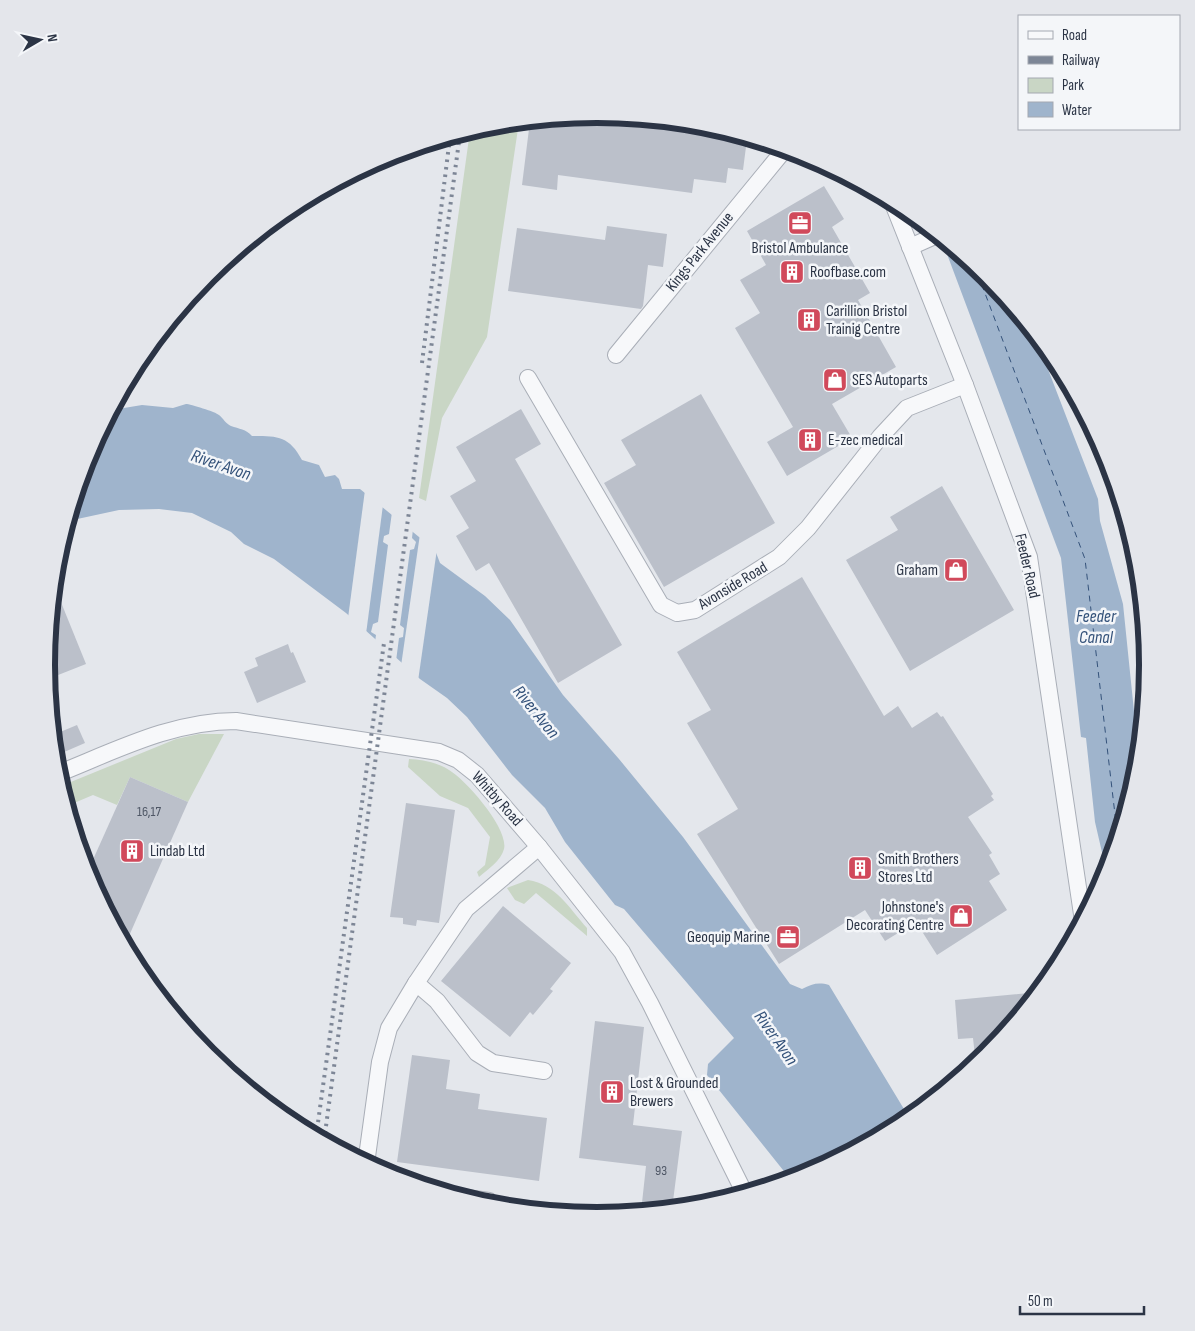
<svg xmlns="http://www.w3.org/2000/svg" width="1195" height="1331" font-family="'Sofia Sans Condensed',sans-serif">
<style>
.green{fill:#c9d6c5}
.water{fill:#9fb4cc}
.pier{fill:#e4e7ec}
.lines{fill:none;stroke-linecap:round;stroke-linejoin:round}
.ferry{stroke:#34527a;stroke-width:1;stroke-dasharray:6 5;stroke-linecap:butt}
.building{fill:#bbc0ca}
.minor-casing{stroke:#a9aeb7;stroke-width:18}
.minor{stroke:#f7f8fa;stroke-width:16}
.rail{stroke:#7d8696;stroke-width:4;stroke-dasharray:2.5 5;stroke-linecap:butt}
.labels{text-anchor:middle;dominant-baseline:central;stroke-width:5;stroke-linejoin:round;paint-order:stroke}
.number-label{font-size:14px;fill:#4f5766}
.poi-label{font-size:16px;fill:#2b3445;stroke:#f4f6f9;text-anchor:start}
.street-label{font-size:16px;fill:#2b3445;stroke:#f4f6f9}
.water-label{font-size:18px;font-style:italic;fill:#34527a;stroke:#f4f6f9}
.rim{fill:none;stroke:#2b3445;stroke-width:6}
</style>
<rect width="100%" height="100%" fill="#e4e7ec"/>
<g class="green">
<path d="M 519,122 L 487,337 L 442,418 L 426,501 L 419,498 L 470,131 L 490,125 Z"/>
<path d="M 1087,418 L 1107,455 L 1138,558 L 1149,666 L 1146,698 L 1141,619 L 1126,545 Z"/>
<path d="M 199,734 L 224,734 L 188,802 L 130,777 L 117,805 L 93,795 L 67,806 L 61,786 L 176,739 Z"/>
<path d="M 409,759 C 423,760 437,762 449,770 C 466,780 509,829 504,849 C 501,861 488,869 479,877 L 477,872 L 485,865 L 490,837 L 468,808 L 440,796 L 408,767 Z"/>
<path d="M 528,880 C 556,884 569,908 587,928 L 587,936 L 536,893 L 524,904 L 515,900 L 507,888 Z"/>
</g>
<g class="water">
<path d="M 941,238 L 987,276 L 1034,333 L 1098,499 L 1100,521 L 1123,604 L 1139,760 L 1138,773 L 1107,874 L 1095,822 L 1086,738 L 1081,737 L 1061,558 Z"/>
<path d="M 186,404 C 190,404 216,412 219,415 C 223,418 226,424 231,426 C 239,429 246,429 252,436 C 278,436 289,436 302,460 L 319,465 L 325,477 L 335,475 L 339,479 L 342,489 L 360,489 L 435,550 L 440,563 L 485,596 L 510,620 L 563,695 L 619,759 L 683,837 L 790,984 L 802,989 C 812,984 818,982 829,985 L 910,1119 L 808,1175 L 791,1180 L 707,1075 L 708,1064 L 734,1038 L 624,909 L 615,905 L 565,842 L 545,808 L 512,775 L 467,717 L 447,698 L 420,679 L 346,613 L 274,559 L 244,544 L 231,532 L 192,513 L 159,509 L 119,510 L 68,521 L 88,454 L 112,410 L 142,405 L 173,408 Z"/>
</g>
<g class="pier">
<path d="M 365,490 L 383,505 L 366,634 L 348,618 Z"/>
<path d="M 392,512 L 413,529 L 412,538 L 416,542 L 414,549 L 410,550 L 400,625 L 404,628 L 403,637 L 399,638 L 396,661 L 375,642 L 376,635 L 371,632 L 373,624 L 378,622 L 388,545 L 383,542 L 384,536 L 389,534 Z"/>
<path d="M 420,534 L 437,549 L 418,681 L 401,666 Z"/>
</g>
<g class="lines">
<path class="ferry" d="M 974,264 L 1085,559 L 1118,840"/>
</g>
<g class="building">
<path d="M 598,114 L 701,124 L 700,133 L 747,139 L 743,170 L 728,168 L 726,183 L 694,179 L 692,193 L 558,175 L 557,190 L 522,185 L 530,121 Z"/>
<path d="M 824,186 L 844,219 L 832,227 L 870,293 L 858,300 L 896,367 L 832,404 L 852,438 L 787,476 L 767,442 L 793,427 L 735,328 L 760,313 L 740,280 L 766,265 L 747,231 Z"/>
<path d="M 607,226 L 667,234 L 663,267 L 648,265 L 643,306 L 641,309 L 508,291 L 517,228 L 605,240 Z"/>
<path d="M 701,394 L 775,523 L 664,587 L 604,483 L 636,465 L 621,440 Z"/>
<path d="M 521,409 L 541,444 L 515,459 L 622,645 L 558,683 L 489,563 L 476,571 L 456,536 L 469,528 L 450,496 L 476,481 L 456,447 Z"/>
<path d="M 942,486 L 1014,610 L 910,671 L 846,560 L 898,530 L 890,517 Z"/>
<path d="M 802,577 L 884,716 L 898,706 L 912,728 L 937,712 L 941,717 L 943,716 L 993,794 L 991,796 L 994,800 L 968,817 L 992,853 L 989,855 L 1000,874 L 989,881 L 1007,910 L 937,955 L 916,922 L 885,941 L 865,910 L 779,964 L 697,834 L 738,809 L 687,723 L 711,710 L 677,652 Z"/>
<path d="M 54,585 L 86,664 L 48,679 L 46,665 Z"/>
<path d="M 288,644 L 291,653 L 293,652 L 306,682 L 257,703 L 244,672 L 258,666 L 255,658 Z"/>
<path d="M 77,725 L 85,743 L 55,756 L 53,735 Z"/>
<path d="M 130,777 L 188,802 L 125,945 L 87,873 Z"/>
<path d="M 406,803 L 455,810 L 439,923 L 417,920 L 416,926 L 403,924 L 403,918 L 390,917 Z"/>
<path d="M 503,906 L 571,963 L 550,989 L 553,991 L 533,1015 L 530,1012 L 510,1037 L 441,981 Z"/>
<path d="M 1039,992 L 987,1055 L 976,1065 L 973,1038 L 958,1039 L 955,1000 Z"/>
<path d="M 595,1021 L 644,1027 L 633,1125 L 682,1131 L 672,1209 L 641,1212 L 646,1166 L 579,1158 Z"/>
<path d="M 412,1055 L 450,1060 L 446,1089 L 480,1094 L 478,1109 L 547,1118 L 539,1181 L 397,1162 Z"/>
</g>
<g class="lines">
<defs>
<g id="minor">
<path d="M 892,201 L 965,385 L 1029,557 L 1083,921"/>
<path d="M 910,247 L 937,235"/>
<path d="M 616,355 L 785,149"/>
<path d="M 528,378 L 661,605 L 677,613 L 695,610 L 779,557 L 808,528 L 880,437 L 907,408 L 965,385"/>
<path d="M 57,774 C 115,751 172,721 236,721 L 439,752 L 458,760 L 477,775 L 539,847 L 622,952 L 650,1003 L 745,1194"/>
<path d="M 416,983 L 437,1001 L 477,1053 L 493,1063 L 544,1071"/>
<path d="M 366,1164 L 380,1062 L 389,1028 L 416,983 L 466,909 L 539,847"/>
<path d="M 459,1197 L 489,1201"/>
</g>
</defs>
<use href="#minor" class="minor-casing"/>
<use href="#minor" class="minor"/>
<g class="rail">
<path d="M 422,363 L 450,137"/>
<path d="M 316,1137 L 384,643"/>
<path d="M 324,1141 L 460,134"/>
</g>
</g>
<defs>
<symbol id="office-square" viewBox="-11 -11 22 22"><rect x="-9" y="-9" width="18" height="18" rx="4" fill="#d1495b" stroke="#f4f6f9"/><path d="M-6-3h4V-5.5h4V-3h4V5H-6ZM-1-4.5V-3h2v-1.5ZM-6 0V1H6V0Z" fill="#fff"/></symbol>
<symbol id="building-square" viewBox="-11 -11 22 22"><rect x="-9" y="-9" width="18" height="18" rx="4" fill="#d1495b" stroke="#f4f6f9"/><path d="M-4-6H4V6H1V3H-1V6H-4ZM-2.5-4.3h1.7v1.8h-1.7ZM.8-4.3h1.7v1.8H.8ZM-2.5-1h1.7V.8h-1.7ZM.8-1h1.7V.8H.8Z" fill="#fff"/></symbol>
<symbol id="shop-square" viewBox="-11 -11 22 22"><rect x="-9" y="-9" width="18" height="18" rx="4" fill="#d1495b" stroke="#f4f6f9"/><path d="M-5-2.5h2.3a2.7 3.5 0 0 1 5.4 0H5L5.5 6h-11ZM-1.5-2.5h3a1.5 2.3 0 0 0-3 0Z" fill="#fff"/></symbol>
</defs>
<g fill-rule="evenodd">
<use href="#office-square" x="786" y="209" width="28" height="28"/>
<use href="#building-square" x="778" y="258" width="28" height="28"/>
<use href="#building-square" x="795" y="306" width="28" height="28"/>
<use href="#shop-square" x="821" y="366" width="28" height="28"/>
<use href="#building-square" x="796" y="426" width="28" height="28"/>
<use href="#shop-square" x="942" y="556" width="28" height="28"/>
<use href="#building-square" x="118" y="837" width="28" height="28"/>
<use href="#building-square" x="846" y="854" width="28" height="28"/>
<use href="#shop-square" x="947" y="902" width="28" height="28"/>
<use href="#office-square" x="774" y="923" width="28" height="28"/>
<use href="#building-square" x="598" y="1078" width="28" height="28"/>
</g>
<g class="labels">
<g class="number-label">
<text x="149" y="811">16,17</text>
<text x="661" y="1170">93</text>
</g>
<g class="poi-label">
<text x="800" y="248" text-anchor="middle">Bristol Ambulance</text>
<text x="810" y="272">Roofbase.com</text>
<text x="826" y="311">Carillion Bristol<tspan x="826" dy="18">Trainig Centre</tspan></text>
<text x="852" y="380">SES Autoparts</text>
<text x="828" y="440">E-zec medical</text>
<text x="938" y="570" text-anchor="end">Graham</text>
<text x="150" y="851">Lindab Ltd</text>
<text x="878" y="859">Smith Brothers<tspan x="878" dy="18">Stores Ltd</tspan></text>
<text x="944" y="907" text-anchor="end">Johnstone's<tspan x="944" dy="18">Decorating Centre</tspan></text>
<text x="770" y="937" text-anchor="end">Geoquip Marine</text>
<text x="630" y="1083">Lost &amp; Grounded<tspan x="630" dy="18">Brewers</tspan></text>
</g>
<g class="street-label">
<text transform="translate(700 252) rotate(-51)">Kings Park Avenue</text>
<text transform="translate(1027 566) rotate(77)">Feeder Road</text>
<text transform="translate(733 586) rotate(-31)">Avonside Road</text>
<text transform="translate(497 799) rotate(48)">Whitby Road</text>
</g>
<g class="water-label">
<text transform="translate(221 465) rotate(19)">River Avon</text>
<text x="1096" y="616">Feeder<tspan x="1096" dy="21">Canal</tspan></text>
<text transform="translate(536 712) rotate(51)">River Avon</text>
<text transform="translate(776 1038) rotate(55)">River Avon</text>
</g>
</g>
<path d="M0 0H1195V1331H0ZM55 665a542 542 0 1 1 1084 0a542 542 0 1 1-1084 0Z" fill="#e4e6eb" fill-rule="evenodd"/>
<path class="rim" d="M55 665a542 542 0 1 1 1084 0a542 542 0 1 1-1084 0Z"/>
<rect x="1018" y="15" width="162" height="115" fill="#f4f6f9" stroke="#a4a8b1"/>
<rect x="1028" y="31" width="25" height="8" fill="#f7f8fa" stroke="#a4a8b1"/>
<text x="1062" y="40" font-size="15" fill="#2b3445">Road</text>
<rect x="1028" y="56" width="25" height="8" fill="#7d8696" stroke="#a4a8b1"/>
<text x="1062" y="65" font-size="15" fill="#2b3445">Railway</text>
<rect x="1028" y="78" width="25" height="15" fill="#c9d6c5" stroke="#a4a8b1"/>
<text x="1062" y="90" font-size="15" fill="#2b3445">Park</text>
<rect x="1028" y="102" width="25" height="15" fill="#9fb4cc" stroke="#a4a8b1"/>
<text x="1062" y="115" font-size="15" fill="#2b3445">Water</text>
<g transform="translate(40 40) rotate(81)" stroke="#f4f6f9" stroke-width="4" paint-order="stroke">
<path d="M0-4L9 19L0 12L-9 19Z" fill="#2b3445"/>
<text y="-8" font-size="14" font-weight="bold" text-anchor="middle" fill="#2b3445">N</text>
</g>
<path d="M1020 1306v8h124v-8" fill="none" stroke="#2b3445" stroke-width="2.5"/>
<text x="1028" y="1306" font-size="15" fill="#2b3445" stroke="#f4f6f9" stroke-width="4" paint-order="stroke">50 m</text>
</svg>
